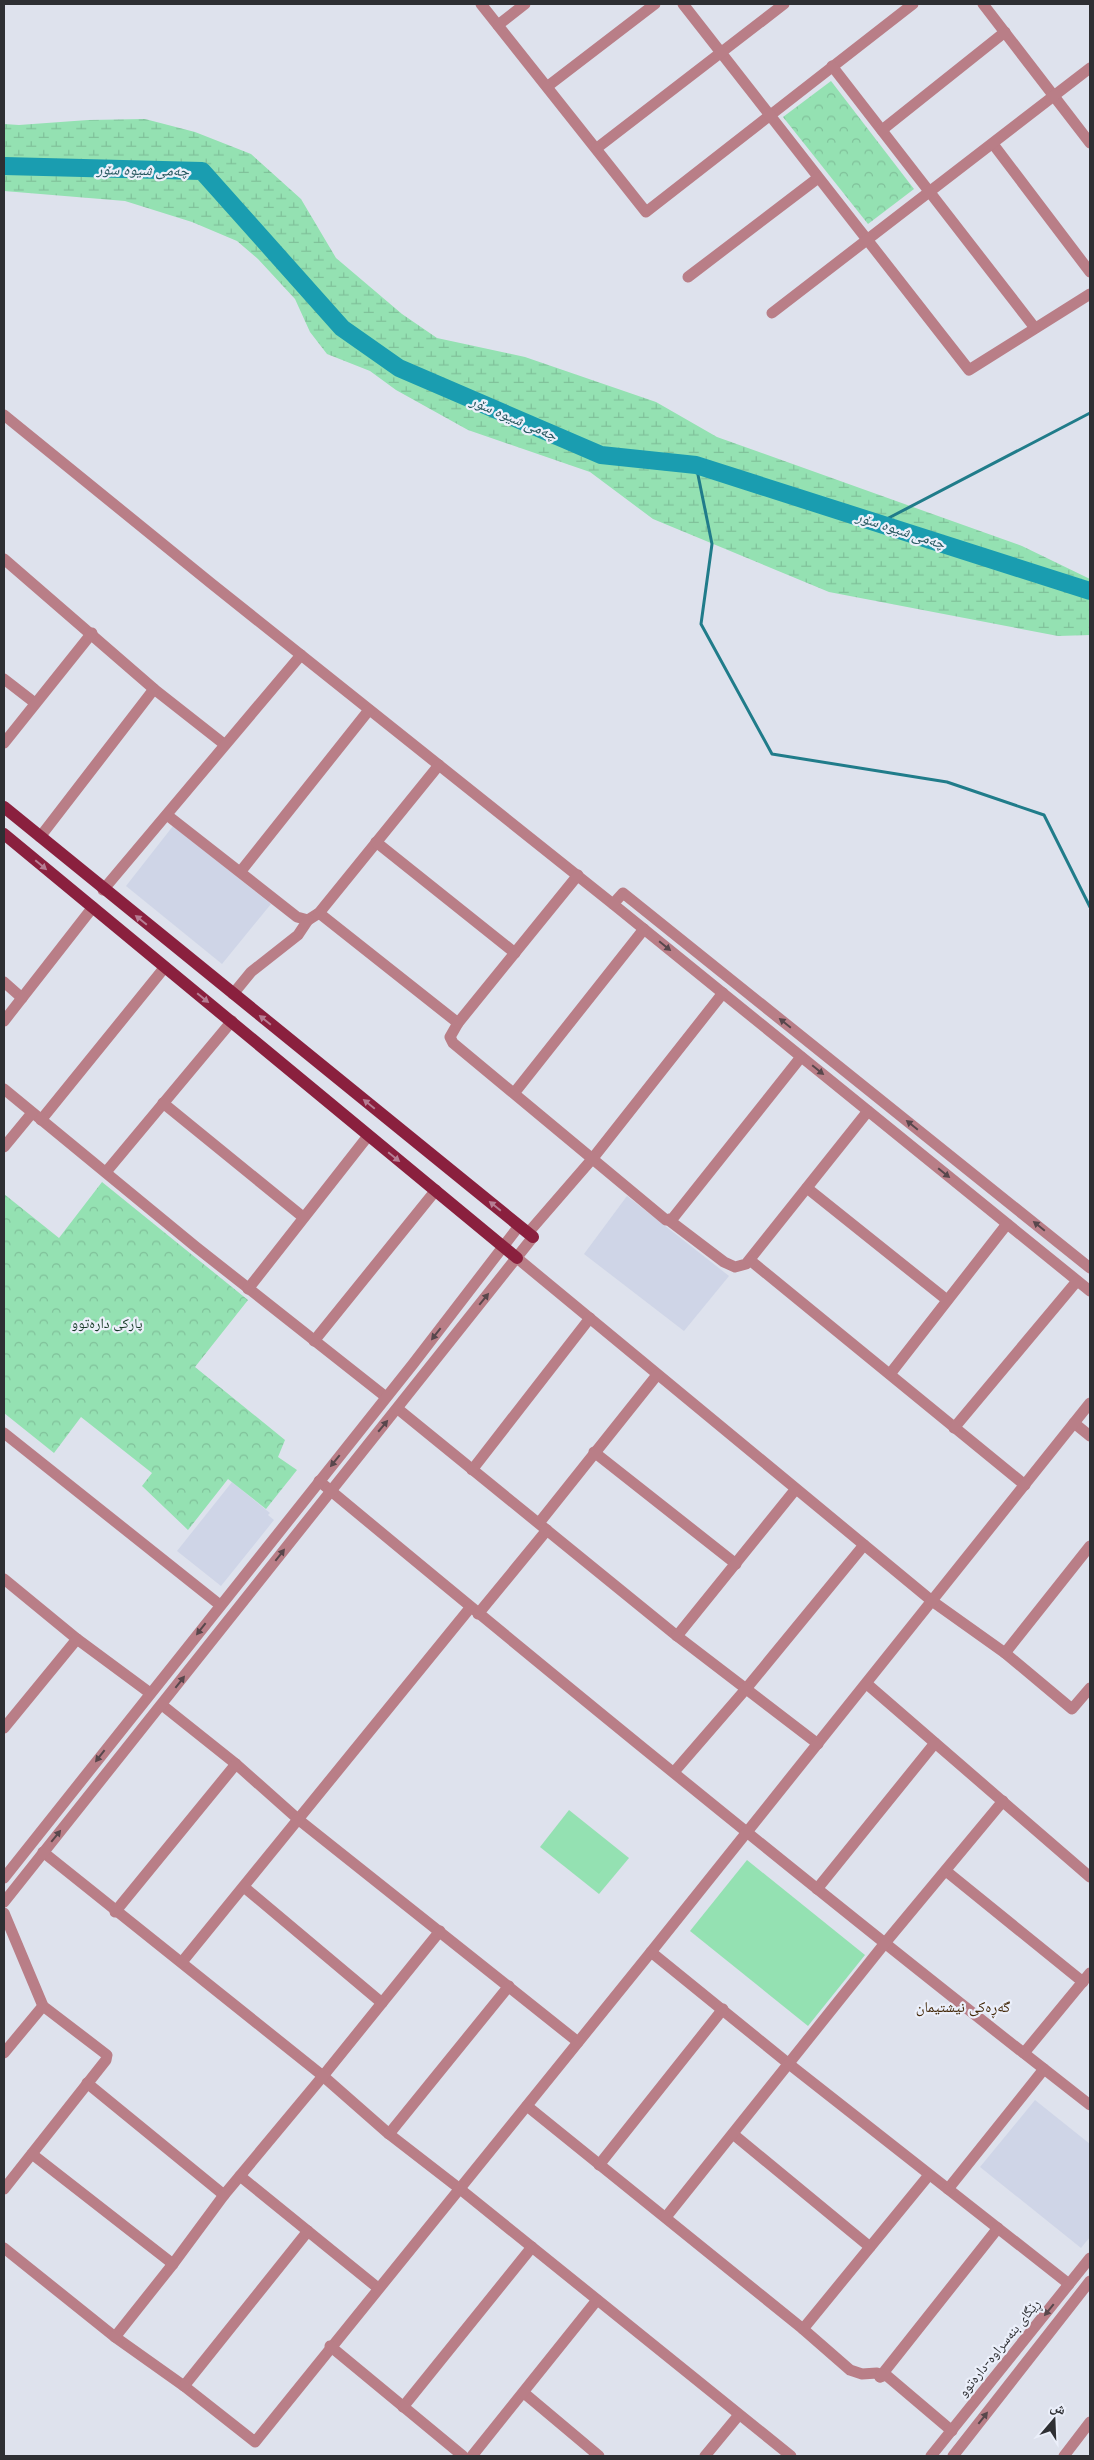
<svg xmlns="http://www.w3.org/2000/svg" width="1094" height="2460" font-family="'Fira Sans','Noto Naskh Arabic',sans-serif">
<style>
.built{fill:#cfd5e7}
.grass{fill:#94e1b2}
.wetland{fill:url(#wetland-marsh)}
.park{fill:url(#park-crowns)}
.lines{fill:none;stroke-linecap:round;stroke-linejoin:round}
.stream{stroke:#207c8a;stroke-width:3}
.river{stroke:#1a9db0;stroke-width:18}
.minor{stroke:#b97e87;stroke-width:11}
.major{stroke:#8a203e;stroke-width:12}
.oneway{fill:#b67d93}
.oneway2{fill:#58474c}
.labels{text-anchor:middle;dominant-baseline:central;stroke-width:4.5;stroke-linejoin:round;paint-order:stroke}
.park-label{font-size:14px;fill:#143724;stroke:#ebeffa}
.street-label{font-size:14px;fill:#2e2f33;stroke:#ebeffa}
.water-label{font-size:15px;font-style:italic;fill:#25575f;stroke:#ebeffa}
.neighbourhood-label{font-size:15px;fill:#432808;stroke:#ebeffa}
</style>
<defs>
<pattern id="wetland-marsh" width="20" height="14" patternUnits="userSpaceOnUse" patternTransform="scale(1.25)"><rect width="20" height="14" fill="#94e1b2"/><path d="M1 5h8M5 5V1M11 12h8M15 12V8" fill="none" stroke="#80c19a"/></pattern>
<pattern id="park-crowns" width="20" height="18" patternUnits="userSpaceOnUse" patternTransform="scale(1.25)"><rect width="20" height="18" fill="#94e1b2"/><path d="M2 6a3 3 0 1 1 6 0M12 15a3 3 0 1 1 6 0" fill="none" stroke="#80c19a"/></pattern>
</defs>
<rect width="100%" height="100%" fill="#dee2ed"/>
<g class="built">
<path d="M 173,826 L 271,904 L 222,964 L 126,886 Z"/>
<path d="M 627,1196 L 729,1276 L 684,1331 L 584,1254 Z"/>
<path d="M 232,1482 L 270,1513 L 268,1515 L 274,1520 L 221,1586 L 177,1551 Z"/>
<path d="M 1035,2100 L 1090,2144 L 1090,2237 L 1081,2248 L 980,2167 Z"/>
</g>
<g class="grass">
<path d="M 569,1810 L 629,1858 L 599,1894 L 540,1847 Z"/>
<path d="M 747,1860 L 865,1955 L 808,2026 L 690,1931 Z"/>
</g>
<path class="wetland" d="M 145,119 L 195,132 L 251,154 L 301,199 L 336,258 L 402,314 L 437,338 L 525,357 L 656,402 L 717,437 L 1022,546 L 1090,579 L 1090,635 L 1058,636 L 829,592 L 653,519 L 590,472 L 468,430 L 396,390 L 370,371 L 327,354 L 310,332 L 295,299 L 258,259 L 237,241 L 192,222 L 125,201 L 4,191 L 4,124 L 19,125 L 88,120 Z"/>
<g class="park">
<path d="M 831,81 L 914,189 L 868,224 L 783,117 Z"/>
<path d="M 102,1182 L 248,1300 L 195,1367 L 285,1440 L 278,1457 L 297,1470 L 266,1509 L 228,1479 L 188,1530 L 142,1486 L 152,1473 L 81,1417 L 54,1453 L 4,1413 L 4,1194 L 59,1238 Z"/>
</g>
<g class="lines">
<g class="stream">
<path d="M 696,465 L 712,544 L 701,624 L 772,754 L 947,782 L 1044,815 L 1090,907"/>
<path d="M 879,523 L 1090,413"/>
</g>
<path class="river" d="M 4,166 L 202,171 L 342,328 L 399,368 L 601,455 L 696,465 L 1090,591"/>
<g class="minor">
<path d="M 481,4 L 646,212 L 913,4"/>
<path d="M 683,4 L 969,370 L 1090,294"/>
<path d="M 983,4 L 1090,143"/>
<path d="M 498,25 L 525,4"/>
<path d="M 832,66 L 1035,328"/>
<path d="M 548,86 L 655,4"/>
<path d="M 882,130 L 1005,32"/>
<path d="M 993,144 L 1090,272"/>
<path d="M 597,148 L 784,4"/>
<path d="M 688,277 L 818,178"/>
<path d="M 772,313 L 1090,68"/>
<path d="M 4,415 L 212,584 L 613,904 L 1090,1291"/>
<path d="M 4,559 L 154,689 L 224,744"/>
<path d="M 4,679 L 35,703"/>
<path d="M 4,743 L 92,633"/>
<path d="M 167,815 L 297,917 L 308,920 L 319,913 L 439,765"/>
<path d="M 40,837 L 154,689"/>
<path d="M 376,842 L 515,953"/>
<path d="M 241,871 L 369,710"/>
<path d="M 578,875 L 458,1023 L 450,1037 L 453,1043 L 666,1220 L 673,1218 L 801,1057"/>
<path d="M 103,890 L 301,655"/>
<path d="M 613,904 L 623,893 L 1090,1268"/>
<path d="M 319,913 L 458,1023"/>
<path d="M 4,982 L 22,998"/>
<path d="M 233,994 L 251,972 L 298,935 L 308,920"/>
<path d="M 4,1021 L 93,907"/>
<path d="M 4,1089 L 196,1247 L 386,1397"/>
<path d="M 515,1092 L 644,929"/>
<path d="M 163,1103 L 303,1217"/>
<path d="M 41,1120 L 165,967"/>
<path d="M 4,1147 L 32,1113"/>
<path d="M 106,1172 L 232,1021"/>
<path d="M 807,1188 L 947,1300"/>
<path d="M 670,1221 L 724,1262 L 735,1267 L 746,1264 L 868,1111"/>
<path d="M 528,1233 L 593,1158 L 723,993"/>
<path d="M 517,1258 L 932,1601 L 1005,1653 L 1072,1709 L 1090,1688"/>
<path d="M 751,1261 L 1025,1485"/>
<path d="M 248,1289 L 368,1136"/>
<path d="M 314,1341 L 436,1190"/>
<path d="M 890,1374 L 1007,1224"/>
<path d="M 398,1409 L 677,1636 L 818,1744"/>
<path d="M 1074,1423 L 1090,1436"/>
<path d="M 954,1428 L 1077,1281"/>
<path d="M 4,1433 L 220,1605"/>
<path d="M 594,1452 L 736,1564"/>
<path d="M 472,1470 L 590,1318"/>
<path d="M 319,1481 C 573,1692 829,1902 1090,2105"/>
<path d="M 539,1523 L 657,1375"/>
<path d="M 4,1579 L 77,1639 L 150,1693"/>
<path d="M 478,1614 L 547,1530"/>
<path d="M 677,1636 L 795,1490"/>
<path d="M 1005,1653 L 1090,1546"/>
<path d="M 867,1684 L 1090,1877"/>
<path d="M 162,1705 L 236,1764 L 299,1820 L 578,2042"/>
<path d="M 4,1728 L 77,1639"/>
<path d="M 674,1772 L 745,1690 L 864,1545"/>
<path d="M 43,1852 L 323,2076 L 389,2134 L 460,2189 L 791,2456"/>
<path d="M 946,1871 L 1083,1982"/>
<path d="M 4,1878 L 413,1364 L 519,1226"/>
<path d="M 244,1887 L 382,2003"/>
<path d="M 817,1889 L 935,1743"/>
<path d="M 4,1902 L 533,1237"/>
<path d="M 115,1912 L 236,1764"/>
<path d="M 4,1913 L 43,2006 L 107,2055 L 106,2060 L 4,2189"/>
<path d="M 651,1952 L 789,2064 L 1069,2284"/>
<path d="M 182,1962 L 470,1608"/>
<path d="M 4,2053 L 43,2006"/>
<path d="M 1024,2053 L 1090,1973"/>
<path d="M 87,2083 L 224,2195"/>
<path d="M 527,2106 L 803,2329 L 850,2370 L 862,2374 L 877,2373 L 880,2377 L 886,2375 L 952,2431"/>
<path d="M 389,2134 L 509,1986"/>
<path d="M 733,2134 L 870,2247"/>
<path d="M 32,2154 L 173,2264"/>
<path d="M 599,2165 L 723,2009"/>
<path d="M 240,2176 L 378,2288"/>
<path d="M 948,2189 L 1044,2069"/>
<path d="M 666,2217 L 885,1943 L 1003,1801"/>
<path d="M 4,2248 L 115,2337 L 184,2386 L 255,2442 L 651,1952 L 1090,1403"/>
<path d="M 803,2329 L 929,2175"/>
<path d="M 115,2337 L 173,2264 L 224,2195 L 323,2076 L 440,1931"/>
<path d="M 330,2346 L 463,2456"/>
<path d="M 880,2377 L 998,2228"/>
<path d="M 184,2386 L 308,2231"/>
<path d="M 524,2393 L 599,2456"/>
<path d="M 403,2407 L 532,2247"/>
<path d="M 472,2456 L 597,2300"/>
<path d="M 705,2456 L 738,2416"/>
<path d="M 931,2456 L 1090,2258"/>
<path d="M 953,2456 L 1090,2281"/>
<path d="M 1064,2456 L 1090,2422"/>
</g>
<g class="major">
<path d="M 4,807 L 533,1237"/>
<path d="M 4,834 L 517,1258"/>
</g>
</g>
<defs><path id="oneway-solid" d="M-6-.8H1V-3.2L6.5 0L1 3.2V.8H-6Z" transform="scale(1.25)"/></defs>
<g class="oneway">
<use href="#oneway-solid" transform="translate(41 865) rotate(40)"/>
<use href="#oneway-solid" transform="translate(141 920) rotate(-141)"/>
<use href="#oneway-solid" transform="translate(203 998) rotate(39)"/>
<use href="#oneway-solid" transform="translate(265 1020) rotate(-141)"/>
<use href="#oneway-solid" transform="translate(369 1104) rotate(-141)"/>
<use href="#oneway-solid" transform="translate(394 1157) rotate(39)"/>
<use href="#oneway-solid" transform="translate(495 1206) rotate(-141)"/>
</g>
<g class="oneway2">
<use href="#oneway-solid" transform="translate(665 946) rotate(39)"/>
<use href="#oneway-solid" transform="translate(785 1023) rotate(-141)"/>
<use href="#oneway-solid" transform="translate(818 1070) rotate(39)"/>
<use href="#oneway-solid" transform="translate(912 1125) rotate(-141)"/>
<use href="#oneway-solid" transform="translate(944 1173) rotate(39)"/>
<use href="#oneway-solid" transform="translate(1039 1226) rotate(-141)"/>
<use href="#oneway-solid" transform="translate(484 1299) rotate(-51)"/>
<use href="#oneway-solid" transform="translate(436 1334) rotate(128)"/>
<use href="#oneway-solid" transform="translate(383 1426) rotate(-50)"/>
<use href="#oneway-solid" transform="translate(335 1461) rotate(129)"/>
<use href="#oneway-solid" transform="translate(280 1555) rotate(-52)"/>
<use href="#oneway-solid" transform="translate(201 1629) rotate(128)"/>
<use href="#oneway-solid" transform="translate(180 1682) rotate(-52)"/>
<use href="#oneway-solid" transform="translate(100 1756) rotate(128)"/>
<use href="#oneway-solid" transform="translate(56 1836) rotate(-51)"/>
<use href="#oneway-solid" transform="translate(1049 2310) rotate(129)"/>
<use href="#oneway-solid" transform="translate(983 2418) rotate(-52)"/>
</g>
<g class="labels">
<g class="park-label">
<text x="107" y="1323">پارکی دارەتوو</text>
</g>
<g class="street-label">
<text transform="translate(999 2348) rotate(-51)">ڕێگای بنەسراوە-دارەتوو</text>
</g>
<g class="water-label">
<text transform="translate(143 170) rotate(1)">چەمی شیوە سۆر</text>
<text transform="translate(514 418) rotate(23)">چەمی شیوە سۆر</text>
<text transform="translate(901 530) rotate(18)">چەمی شیوە سۆر</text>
</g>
<g class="neighbourhood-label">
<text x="963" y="2007">گەڕەکی نیشتیمان</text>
</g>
</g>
<rect width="1094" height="2460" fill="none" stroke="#2e2f33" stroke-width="10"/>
<g transform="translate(1054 2420) rotate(19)" stroke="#ebeffa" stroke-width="4" paint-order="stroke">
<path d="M0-4L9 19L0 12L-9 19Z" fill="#2e2f33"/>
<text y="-8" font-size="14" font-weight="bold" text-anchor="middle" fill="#2e2f33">ش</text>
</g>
</svg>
